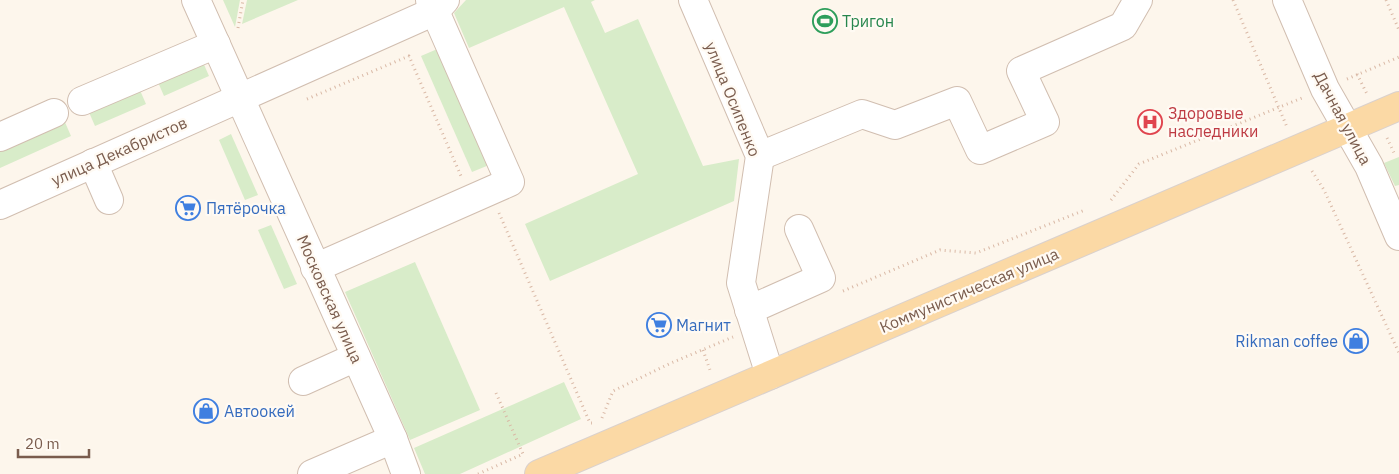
<svg xmlns="http://www.w3.org/2000/svg" width="1399" height="474" font-family="'IBM Plex Sans',sans-serif">
<style>
.green{fill:#d8ecc9}
.lines{fill:none;stroke-linecap:round;stroke-linejoin:round}
.minor-casing{stroke:#d1beb0;stroke-width:30}
.major-casing{stroke:#dad1cd;stroke-width:30}
.path{stroke:#d9b8a5;stroke-width:3;stroke-dasharray:1 4;stroke-linecap:butt}
.minor{stroke:#fff;stroke-width:28}
.major{stroke:#fbd9a5;stroke-width:28}
.labels{text-anchor:middle;dominant-baseline:central;stroke-width:4.5;stroke-linejoin:round;paint-order:stroke}
.leisure-label{font-size:16px;fill:#27864d;stroke:#fffaf3;text-anchor:start}
.street-label{font-size:16px;fill:#7a5c4d;stroke:#fffaf3}
.health-label{font-size:16px;fill:#be3a42;stroke:#fffaf3;text-anchor:start}
.shop-label{font-size:16px;fill:#366cbe;stroke:#fffaf3;text-anchor:start}
</style>
<rect width="100%" height="100%" fill="#fdf6ec"/>
<g class="green">
<path d="M 223,0 L 240,0 L 235,27 Z"/>
<path d="M 247,0 L 298,0 L 242,24 Z"/>
<path d="M 466,0 L 595,0 L 591,2 L 605,33 L 638,19 L 703,166 L 739,159 L 734,201 L 550,281 L 525,224 L 638,174 L 564,7 L 469,48 L 454,13 Z"/>
<path d="M 442,47 L 494,163 L 472,172 L 421,56 Z"/>
<path d="M 202,60 L 209,76 L 164,96 L 157,80 Z"/>
<path d="M 139,88 L 146,104 L 95,126 L 88,110 Z"/>
<path d="M 64,120 L 71,136 L 0,168 L 0,148 Z"/>
<path d="M 231,134 L 258,195 L 245,200 L 219,140 Z"/>
<path d="M 1399,157 L 1399,185 L 1395,186 L 1384,163 Z"/>
<path d="M 271,225 L 297,284 L 284,289 L 258,230 Z"/>
<path d="M 415,262 L 480,410 L 410,440 L 345,292 Z"/>
<path d="M 564,382 L 581,419 L 460,474 L 425,474 L 414,448 Z"/>
</g>
<g class="lines">
<defs>
<g id="minor">
<path d="M 196,0 L 393,439 L 406,474"/>
<path d="M 693,0 L 760,156 L 741,283 L 770,375"/>
<path d="M 1287,0 L 1325,89 L 1369,166 L 1399,236"/>
<path d="M 82,101 L 216,44"/>
<path d="M 0,137 L 54,113"/>
<path d="M 760,156 L 862,114 L 895,125 L 957,101 L 980,150 L 1045,122 L 1021,71 L 1123,26 L 1138,0"/>
<path d="M 93,163 L 109,200"/>
<path d="M 0,205 L 435,11 L 445,0"/>
<path d="M 315,268 L 510,182 L 430,0"/>
<path d="M 749,310 L 821,278 L 799,229"/>
<path d="M 303,381 L 356,357"/>
<path d="M 312,474 L 393,439"/>
</g>
<path id="major" d="M 539,474 L 1399,106"/>
</defs>
<use href="#minor" class="minor-casing"/>
<use href="#major" class="major-casing"/>
<g class="path">
<path d="M 1233,0 L 1287,127"/>
<path d="M 1386,0 L 1399,30"/>
<path d="M 238,28 L 243,0"/>
<path d="M 1357,74 L 1367,94"/>
<path d="M 1347,79 L 1399,57"/>
<path d="M 307,99 L 409,56 L 461,176"/>
<path d="M 1387,138 L 1395,155"/>
<path d="M 1312,171 L 1324,190 L 1399,353"/>
<path d="M 1111,200 L 1139,164 L 1302,98"/>
<path d="M 499,213 L 590,423 L 592,423"/>
<path d="M 843,291 L 940,250 L 976,253 L 1085,210"/>
<path d="M 703,350 L 711,373"/>
<path d="M 496,393 L 523,454"/>
<path d="M 602,418 L 613,391 L 671,363 L 733,337"/>
<path d="M 478,474 L 521,455"/>
</g>
<use href="#minor" class="minor"/>
<use href="#major" class="major"/>
</g>
<defs>
<symbol id="stadium-ring" viewBox="-11 -11 22 22"><circle r="9.5" fill="#fffaf3" stroke="#2e9e5b" stroke-width="1.5"/><path d="M0-5a6.5 5 0 1 0 0 10a6.5 5 0 1 0 0-10ZM-3.5-1.8h7v3.6h-7Z" fill="#2e9e5b"/></symbol>
<symbol id="hospital-ring" viewBox="-11 -11 22 22"><circle r="9.5" fill="#fffaf3" stroke="#e0444e" stroke-width="1.5"/><path d="M-5-5h3v3.5h4V-5h3V5h-3V1.5h-4V5h-3Z" fill="#e0444e"/></symbol>
<symbol id="supermarket-ring" viewBox="-11 -11 22 22"><circle r="9.5" fill="#fffaf3" stroke="#3f7fe0" stroke-width="1.5"/><path d="M-6-5.5h2.5l.6 2H6L4.5 2H-2.5L-4.4-4H-6ZM-1.5 3.2a1.3 1.3 0 1 0 .1 0ZM3 3.2a1.3 1.3 0 1 0 .1 0Z" fill="#3f7fe0"/></symbol>
<symbol id="shop-ring" viewBox="-11 -11 22 22"><circle r="9.5" fill="#fffaf3" stroke="#3f7fe0" stroke-width="1.5"/><path d="M-5-2.5h2.3a2.7 3.5 0 0 1 5.4 0H5L5.5 6h-11ZM-1.5-2.5h3a1.5 2.3 0 0 0-3 0Z" fill="#3f7fe0"/></symbol>
</defs>
<g fill-rule="evenodd">
<use href="#stadium-ring" x="811" y="7" width="28" height="28"/>
<use href="#hospital-ring" x="1136" y="108" width="28" height="28"/>
<use href="#supermarket-ring" x="174" y="194" width="28" height="28"/>
<use href="#supermarket-ring" x="645" y="311" width="28" height="28"/>
<use href="#shop-ring" x="1342" y="327" width="28" height="28"/>
<use href="#shop-ring" x="192" y="397" width="28" height="28"/>
</g>
<g class="labels">
<g class="leisure-label">
<text x="842" y="21">Тригон</text>
</g>
<g class="street-label">
<text transform="translate(733 99) rotate(68)">улица Осипенко</text>
<text transform="translate(1343 118) rotate(62)">Дачная улица</text>
<text transform="translate(119 151) rotate(-24)">улица Декабристов</text>
<text transform="translate(969 290) rotate(-23)">Коммунистическая улица</text>
<text transform="translate(330 299) rotate(66)">Московская улица</text>
</g>
<g class="health-label">
<text x="1168" y="113">Здоровые<tspan x="1168" dy="18">наследники</tspan></text>
</g>
<g class="shop-label">
<text x="206" y="208">Пятёрочка</text>
<text x="676" y="325">Магнит</text>
<text x="1338" y="341" text-anchor="end">Rikman coffee</text>
<text x="224" y="411">Автоокей</text>
</g>
</g>
<path d="M18 449v8h71v-8" fill="none" stroke="#7a5c4d" stroke-width="2.5"/>
<text x="25" y="449" font-size="15" fill="#7a5c4d" stroke="#fffaf3" stroke-width="4" paint-order="stroke">20 m</text>
</svg>
